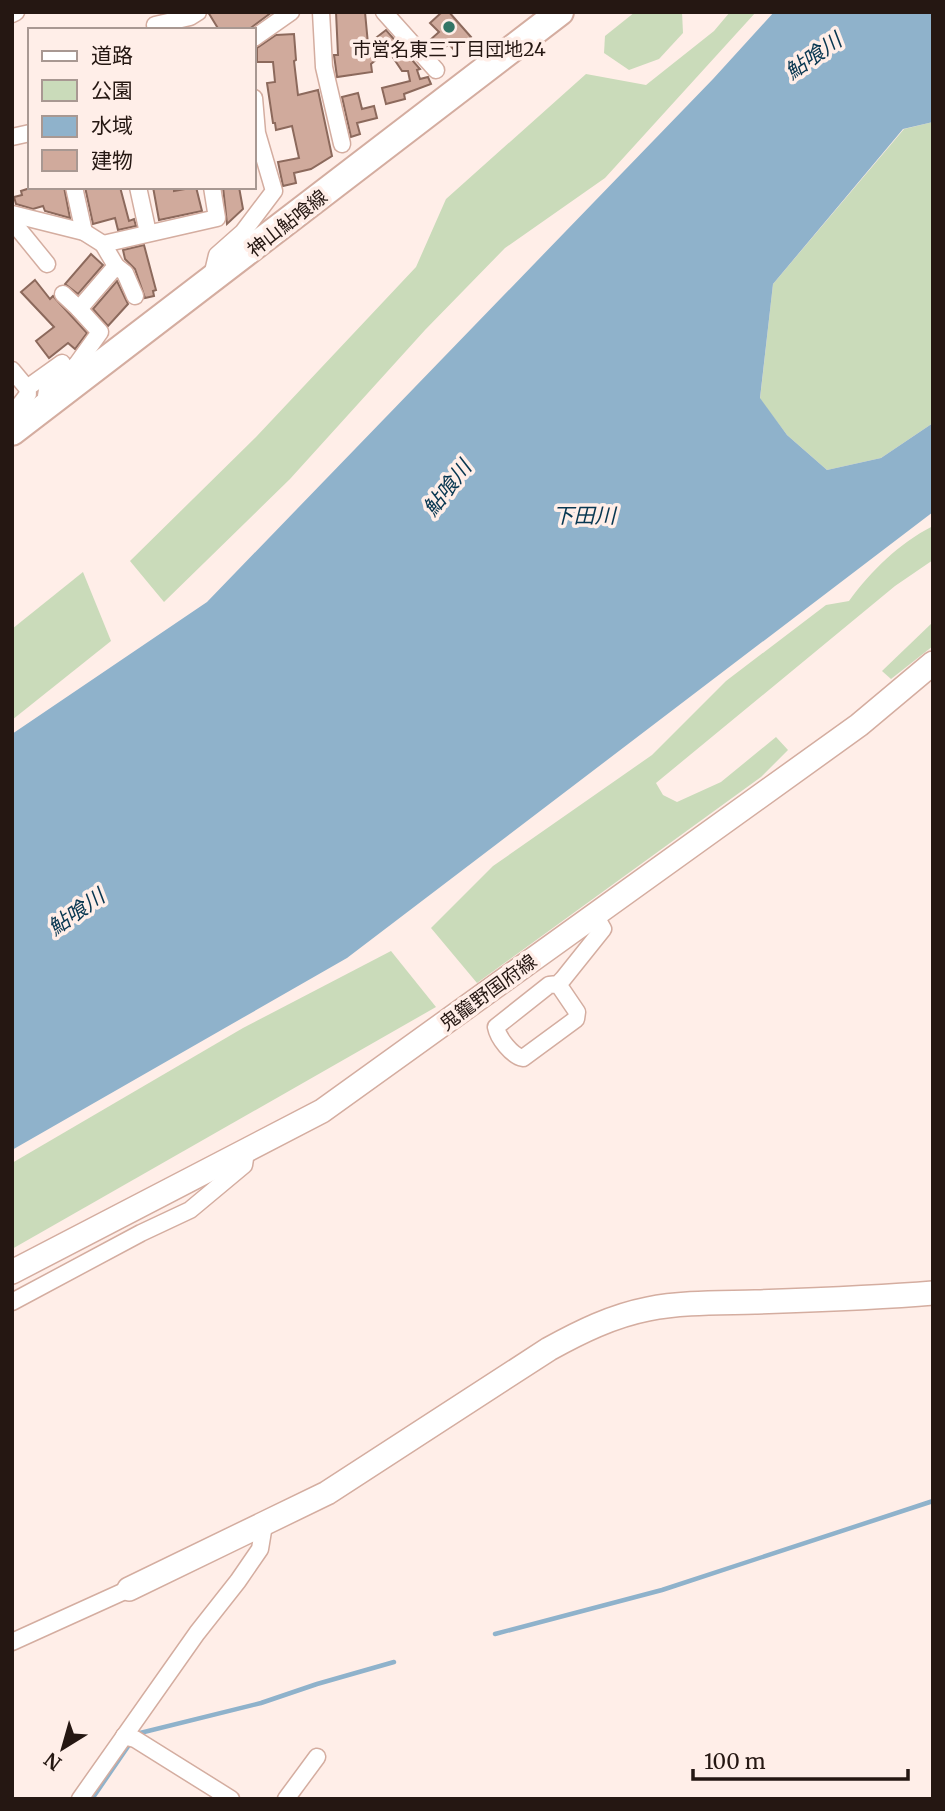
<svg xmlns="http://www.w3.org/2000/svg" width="945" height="1811" font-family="Merriweather,'Noto Sans JP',serif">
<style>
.green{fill:#cadbba}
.water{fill:#8fb2cb}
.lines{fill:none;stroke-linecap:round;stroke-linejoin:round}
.stream{stroke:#8fb2cb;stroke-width:4.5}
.building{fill:#d0aa9c;stroke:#8c695c;stroke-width:2}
.street-casing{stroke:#d4ada0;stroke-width:19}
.secondary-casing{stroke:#d4ada0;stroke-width:26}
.primary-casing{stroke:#d4ada0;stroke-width:30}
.street{stroke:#fff;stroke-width:16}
.secondary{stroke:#fff;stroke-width:23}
.primary{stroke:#fff;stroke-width:26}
.poi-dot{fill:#337566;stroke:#ffeee8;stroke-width:2.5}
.labels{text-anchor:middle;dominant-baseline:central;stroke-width:7;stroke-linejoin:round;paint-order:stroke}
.poi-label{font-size:19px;fill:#251712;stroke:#ffeee8}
.street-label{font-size:19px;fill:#251712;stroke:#ffeee8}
.water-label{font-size:21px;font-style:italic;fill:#073650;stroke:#ffeee8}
</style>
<rect width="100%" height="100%" fill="#ffeee8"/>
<g class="green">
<path d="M 635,12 L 682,12 L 683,33 L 659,59 L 629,70 L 604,53 L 605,36 Z"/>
<path d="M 730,12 L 756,12 L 605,178 L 505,248 L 425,330 L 290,479 L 164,602 L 130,561 L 256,437 L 416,267 L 446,199 L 586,74 L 646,85 L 714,31 Z"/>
<path d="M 933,122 L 933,423 L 881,458 L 827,470 L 787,435 L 760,399 L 773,284 L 904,129 Z"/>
<path d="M 933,526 L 933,560 L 895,586 L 656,783 L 663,795 L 677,802 L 721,782 L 776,737 L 788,750 L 761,777 L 477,983 L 431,928 L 493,866 L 652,755 L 726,681 L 826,605 L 849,601 C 872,570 898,544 933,526 Z"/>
<path d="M 83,572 L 111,641 L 12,720 L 12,629 Z"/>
<path d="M 933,622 L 933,646 L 891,679 L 882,671 Z"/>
<path d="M 391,951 L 436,1007 L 12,1249 L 12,1163 L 243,1028 Z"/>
</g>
<path class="water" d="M 774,12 L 933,12 L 933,122 L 903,129 L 773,284 L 760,398 L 787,435 L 827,470 L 881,458 L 933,423 L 933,512 L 347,958 L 12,1150 L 12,734 L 207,602 L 713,79 Z"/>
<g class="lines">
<g class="stream">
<path d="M 495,1634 L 662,1590 L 933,1501"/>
<path d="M 136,1734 L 261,1703 L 317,1684 L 394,1662"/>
<path d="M 92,1799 L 129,1745"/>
</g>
</g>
<g class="building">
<path d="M 208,12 L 272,12 L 248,30 L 219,30 Z"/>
<path d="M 336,12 L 365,12 L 368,44 L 386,30 L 420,69 L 417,70 L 420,79 L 428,77 L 431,84 L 404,94 L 405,99 L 386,104 L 382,88 L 410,81 L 408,71 L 402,71 L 388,50 L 371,64 L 372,72 L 337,77 L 334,55 L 338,55 Z"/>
<path d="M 442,12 L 449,12 L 471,37 L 455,51 L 449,44 L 441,51 L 430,40 L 439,32 L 430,23 Z"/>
<path d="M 294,34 L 296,60 L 294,61 L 298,95 L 318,90 L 332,156 L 311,169 L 294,173 L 296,183 L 283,186 L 278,162 L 299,158 L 292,126 L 276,130 L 275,123 L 273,123 L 267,83 L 275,82 L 273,62 L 257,62 L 257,48 L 276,35 Z"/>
<path d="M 358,93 L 362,109 L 374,106 L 377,118 L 357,123 L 360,134 L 351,137 L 342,97 Z"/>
<path d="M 33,187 L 64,187 L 70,218 L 45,211 L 43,206 L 33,209 L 16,204 L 14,197 L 22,195 L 21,191 Z"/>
<path d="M 85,187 L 120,187 L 129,221 L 134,219 L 136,226 L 118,230 L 115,218 L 93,224 Z"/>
<path d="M 153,187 L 174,187 L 174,191 L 196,187 L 202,211 L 159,220 Z"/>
<path d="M 223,187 L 239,187 L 243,209 L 227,224 Z"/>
<path d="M 144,245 L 156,290 L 153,291 L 154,296 L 145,298 L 135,269 L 125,259 L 123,250 Z"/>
<path d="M 91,254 L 103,265 L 78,294 L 65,284 Z"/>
<path d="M 35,280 L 50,299 L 53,296 L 87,333 L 75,349 L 68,343 L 49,358 L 36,341 L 54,327 L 21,292 Z"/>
<path d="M 117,281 L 128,304 L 108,326 L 93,309 Z"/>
</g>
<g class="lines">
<defs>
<g id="street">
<path d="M 321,12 L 324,67 L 342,144"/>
<path d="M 384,12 L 436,70"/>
<path d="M 12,14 L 16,12"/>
<path d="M 155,25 L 190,17 L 198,12"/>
<path d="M 254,38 L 291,12"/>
<path d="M 12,137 L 30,133"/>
<path d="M 74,187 L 84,232"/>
<path d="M 138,187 L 148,233"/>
<path d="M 12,214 L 84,232 L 103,244 L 217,218 L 212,187"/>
<path d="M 12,221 L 47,264"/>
<path d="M 116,266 L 125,273 L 135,296"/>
<path d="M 211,280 L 217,255 L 243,232 L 274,191 L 257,133 L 254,98"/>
<path d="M 63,294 L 79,309 L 116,266 L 103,244"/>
<path d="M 12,370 L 27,388 L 28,394 L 12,415"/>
<path d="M 27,388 L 62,363"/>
<path d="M 46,396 L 47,390 L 77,364 L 100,332 L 79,309"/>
<path d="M 558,984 L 577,1012 L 576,1019 L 523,1058 C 512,1056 498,1038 496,1027 L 549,985 L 558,984 L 563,979 L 603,929 L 595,915"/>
<path d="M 12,1302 L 141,1233 L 190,1210 L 244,1165 L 246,1152"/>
<path d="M 12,1642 L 129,1589"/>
<path d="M 124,1736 L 135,1739 L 231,1799"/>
<path d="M 80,1799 L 197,1633 L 238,1581 L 260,1549 L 264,1525"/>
<path d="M 286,1799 L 317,1757"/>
</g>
<g id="secondary">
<path d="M 12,1272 L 322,1111 L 859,725 L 933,663"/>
<path d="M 129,1589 L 327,1493 L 549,1349 C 580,1332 612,1316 648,1309 C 683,1302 720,1303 755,1302 C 814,1300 874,1298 933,1293"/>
</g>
<path id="primary" d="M 12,432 L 560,12"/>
</defs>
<use href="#street" class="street-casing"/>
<use href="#secondary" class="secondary-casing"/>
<use href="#primary" class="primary-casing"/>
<use href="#street" class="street"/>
<use href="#secondary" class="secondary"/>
<use href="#primary" class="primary"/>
</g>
<circle class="poi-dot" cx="449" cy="27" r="7"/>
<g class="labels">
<g class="poi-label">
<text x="449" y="49">市営名東三丁目団地24</text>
</g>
<g class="street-label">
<text transform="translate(287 223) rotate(-38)">神山鮎喰線</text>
<text transform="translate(488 992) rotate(-36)">鬼籠野国府線</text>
</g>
<g class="water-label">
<text transform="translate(813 56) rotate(-35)">鮎喰川</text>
<text transform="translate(447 488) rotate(-52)">鮎喰川</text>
<text x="584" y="515">下田川</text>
<text transform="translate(76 912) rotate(-35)">鮎喰川</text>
</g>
</g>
<rect width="945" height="1811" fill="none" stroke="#251712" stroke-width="28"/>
<rect x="28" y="28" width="228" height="161" fill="#ffeee8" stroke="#a89892" stroke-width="2"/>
<rect x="42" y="51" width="35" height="10" fill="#ffffff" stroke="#a89892" stroke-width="2"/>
<text x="91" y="63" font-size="21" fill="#251712">道路</text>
<rect x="42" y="80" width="35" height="21" fill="#cadbba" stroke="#a89892" stroke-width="2"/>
<text x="91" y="98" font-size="21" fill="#251712">公園</text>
<rect x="42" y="116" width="35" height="21" fill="#8fb2cb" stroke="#a89892" stroke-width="2"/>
<text x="91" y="133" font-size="21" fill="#251712">水域</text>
<rect x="42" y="150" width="35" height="21" fill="#d0aa9c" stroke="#a89892" stroke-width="2"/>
<text x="91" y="168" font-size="21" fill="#251712">建物</text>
<g transform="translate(63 1748) rotate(217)" stroke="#ffeee8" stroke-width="5" paint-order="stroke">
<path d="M0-5L12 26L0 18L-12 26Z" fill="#251712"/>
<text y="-10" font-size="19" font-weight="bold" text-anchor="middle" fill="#251712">N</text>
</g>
<path d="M693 1769v10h215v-10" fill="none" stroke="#251712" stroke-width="3.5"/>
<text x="704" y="1769" font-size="21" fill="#251712" stroke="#ffeee8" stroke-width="5" paint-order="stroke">100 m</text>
</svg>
